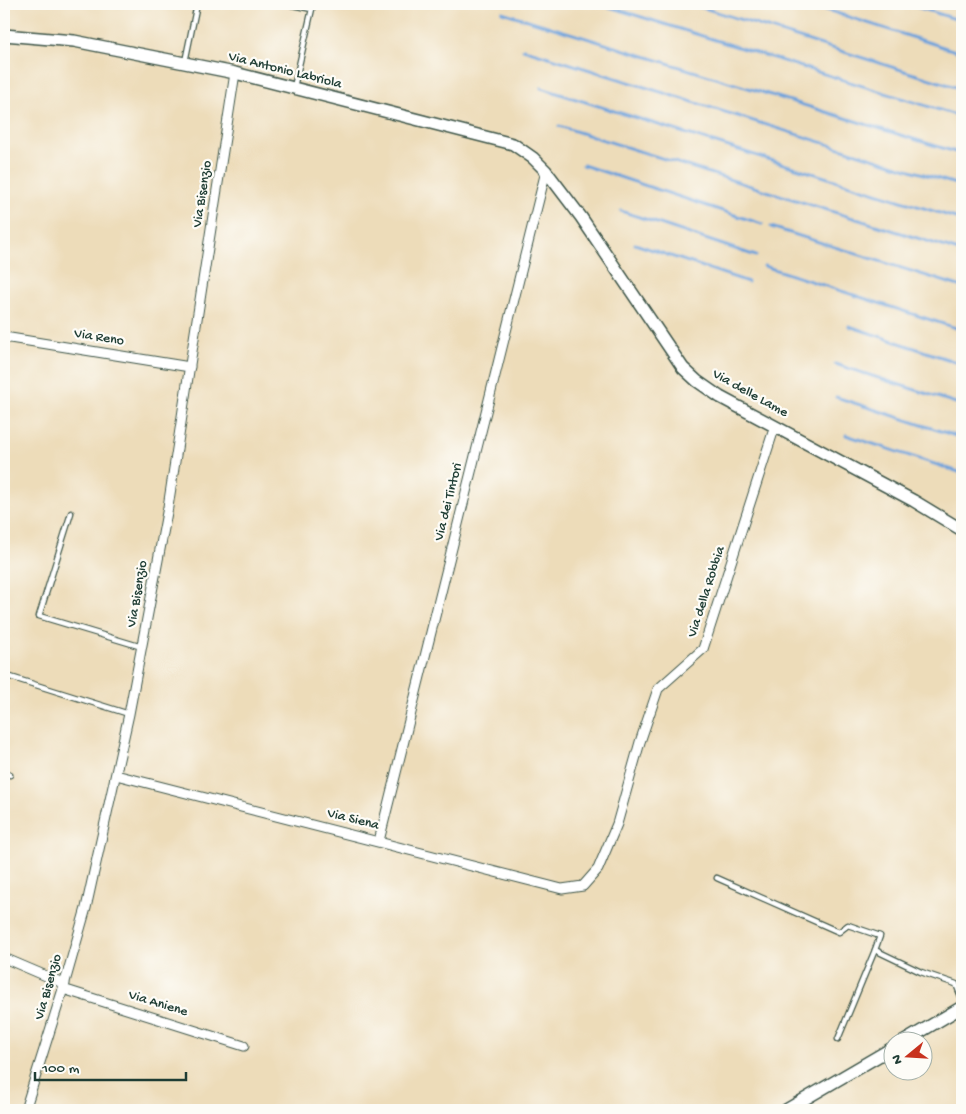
<svg xmlns="http://www.w3.org/2000/svg" width="966" height="1114" font-family="'Gochi Hand',sans-serif">
<style>
.lines{fill:none;stroke-linecap:round;stroke-linejoin:round}
.stream{stroke:#6fa3db;stroke-width:3}
.service-casing{stroke:#3e5548;stroke-width:7}
.minor-casing{stroke:#3e5548;stroke-width:11}
.tertiary-casing{stroke:#3e5548;stroke-width:14}
.service{stroke:#fff;stroke-width:4.5}
.minor{stroke:#fff;stroke-width:9}
.tertiary{stroke:#fff;stroke-width:11}
.labels{text-anchor:middle;dominant-baseline:central;stroke-width:4.5;stroke-linejoin:round;paint-order:stroke}
.street-label{font-size:14px;fill:#1f3d34;stroke:#fdfcf7}
</style>
<rect width="100%" height="100%" fill="#fdfcf7"/>
<filter id="ink" filterUnits="userSpaceOnUse"><feTurbulence type="fractalNoise" baseFrequency=".02" numOctaves="2"/><feDisplacementMap in="SourceGraphic" scale="10" xChannelSelector="R" yChannelSelector="G"/><feConvolveMatrix kernelMatrix="1 2 1 2 8 2 1 2 1" color-interpolation-filters="sRGB"/></filter>
<filter id="wash" filterUnits="userSpaceOnUse"><feTurbulence type="fractalNoise" baseFrequency=".0096" numOctaves="4" result="noise"/><feDisplacementMap in="SourceGraphic" scale="20" xChannelSelector="R" yChannelSelector="G"/><feGaussianBlur stdDeviation="1.12" result="paint"/><feColorMatrix in="noise" values="0 0 0 0 0 0 0 0 0 0 0 0 0 0 0 0 0 1.4 0 .05"/><feComposite in="paint" operator="in"/></filter>
<g filter="url(#wash)">
<rect width="100%" height="100%" fill="#eddcb9"/>
<g class="lines">
<g class="stream">
<path d="M 600,4 L 962,117"/>
<path d="M 691,4 L 962,89"/>
<path d="M 808,4 L 962,53"/>
<path d="M 907,4 L 962,21"/>
<path d="M 502,12 L 962,154"/>
<path d="M 523,49 L 962,186"/>
<path d="M 541,88 L 962,220"/>
<path d="M 559,126 L 962,252"/>
<path d="M 583,165 L 762,224"/>
<path d="M 621,211 L 756,256"/>
<path d="M 771,227 L 962,287"/>
<path d="M 635,244 L 748,282"/>
<path d="M 764,266 L 962,330"/>
<path d="M 849,326 L 962,364"/>
<path d="M 835,364 L 962,405"/>
<path d="M 836,397 L 962,438"/>
<path d="M 846,435 L 962,473"/>
</g>
</g>
</g>
<g filter="url(#ink)">
<g class="lines">
<defs>
<g id="service">
<path d="M 287,4 L 312,9 L 294,87"/>
<path d="M 185,62 L 197,4"/>
<path d="M 71,513 L 39,616 L 142,647"/>
<path d="M 4,675 L 129,714"/>
<path d="M 4,773 L 10,775"/>
<path d="M 717,878 L 839,932 L 848,925 L 880,936 L 875,950 L 921,972 L 956,984 L 962,999"/>
<path d="M 838,1039 L 875,950"/>
</g>
<g id="minor">
<path d="M 4,337 L 190,367"/>
<path d="M 116,775 L 562,889 L 583,886 L 598,869 L 617,824 L 640,742 L 658,689 L 703,649 L 775,426"/>
<path d="M 379,841 L 546,171"/>
<path d="M 4,958 L 65,984"/>
<path d="M 63,989 L 244,1046"/>
<path d="M 25,1110 L 63,989 L 86,908 L 129,714 L 168,507 L 235,73"/>
</g>
<g id="tertiary">
<path d="M 4,35 L 74,41 L 235,73 L 513,144 L 533,158 L 546,171 L 581,217 L 683,368 L 697,381 L 720,397 L 914,501 L 962,530"/>
<path d="M 903,1042 L 962,1007"/>
<path d="M 786,1110 L 894,1047"/>
</g>
</defs>
<use href="#service" class="service-casing"/>
<use href="#minor" class="minor-casing"/>
<use href="#tertiary" class="tertiary-casing"/>
<use href="#service" class="service"/>
<use href="#minor" class="minor"/>
<use href="#tertiary" class="tertiary"/>
</g>
</g>
<g class="labels">
<g class="street-label">
<text transform="translate(285 71) rotate(14)">Via Antonio Labriola</text>
<text transform="translate(203 194) rotate(-81)">Via Bisenzio</text>
<text transform="translate(99 338) rotate(9)">Via Reno</text>
<text transform="translate(750 394) rotate(29)">Via delle Lame</text>
<text transform="translate(449 502) rotate(-76)">Via dei Tintori</text>
<text transform="translate(707 592) rotate(-72)">Via della Robbia</text>
<text transform="translate(138 594) rotate(-80)">Via Bisenzio</text>
<text transform="translate(353 820) rotate(14)">Via Siena</text>
<text transform="translate(49 987) rotate(-74)">Via Bisenzio</text>
<text transform="translate(158 1004) rotate(17)">Via Aniene</text>
</g>
</g>
<rect width="966" height="1114" fill="none" stroke="#fdfcf7" stroke-width="20"/>
<g transform="translate(908 1056) rotate(252)"><circle r="24" fill="#fdfcf7" stroke="#a4b0a9"/>
<path d="M0-4L9 19L0 12L-9 19Z" fill="#c8321e"/>
<text y="-8" font-size="14" font-weight="bold" text-anchor="middle" fill="#1f3d34">N</text>
</g>
<path d="M35 1072v8h151v-8" fill="none" stroke="#1f3d34" stroke-width="2.5"/>
<text x="42" y="1072" font-size="15" fill="#1f3d34" stroke="#fdfcf7" stroke-width="4" paint-order="stroke">100 m</text>
</svg>
